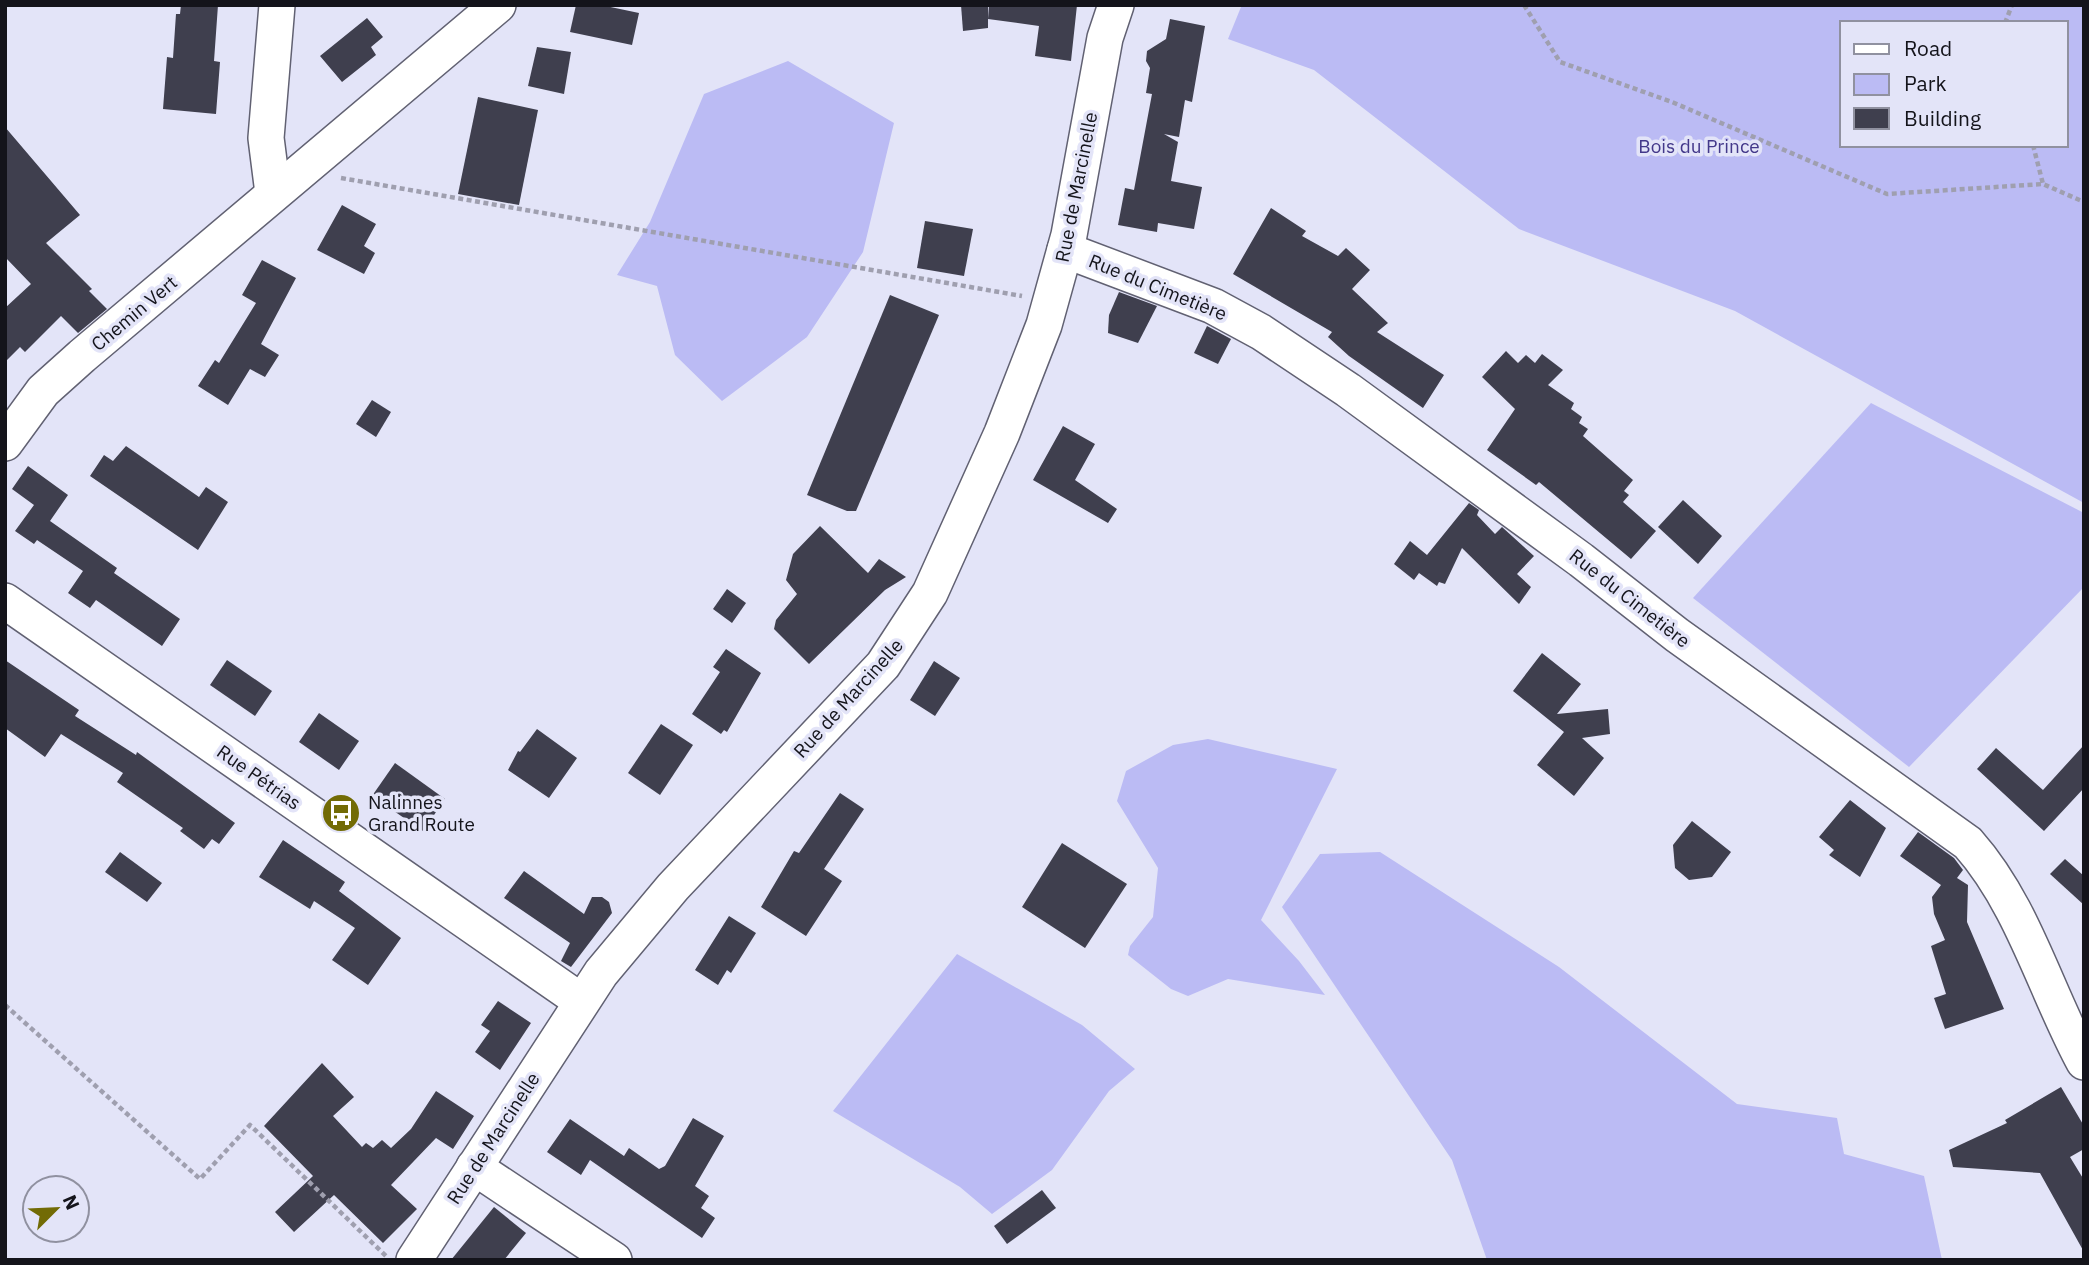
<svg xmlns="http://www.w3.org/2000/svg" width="2089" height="1265" font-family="'IBM Plex Sans',sans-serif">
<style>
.green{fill:#bbbbf4;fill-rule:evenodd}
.building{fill:#3f3f4e}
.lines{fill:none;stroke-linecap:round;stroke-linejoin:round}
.minor-casing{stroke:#616172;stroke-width:38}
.path{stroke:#9f9faf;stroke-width:4.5;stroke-dasharray:5 3.5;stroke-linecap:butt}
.minor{stroke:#fff;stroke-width:35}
.labels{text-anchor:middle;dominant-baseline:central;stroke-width:7;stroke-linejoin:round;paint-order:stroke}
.park-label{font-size:19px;fill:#43388a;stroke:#e3e4f8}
.street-label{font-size:19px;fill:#14141b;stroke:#e3e4f8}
.poi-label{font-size:19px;fill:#14141b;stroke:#e3e4f8;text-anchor:start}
</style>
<rect width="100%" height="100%" fill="#e3e4f8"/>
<g class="green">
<path d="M 1246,5 L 2084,5 L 2084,503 L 1735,311 L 1519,229 L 1314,70 L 1228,39 L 1241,7 ZM 1842,23 L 2066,23 L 2066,145 L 1842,145 Z"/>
<path d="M 788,61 L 894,123 L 863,252 L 807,337 L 722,401 L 675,355 L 657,286 L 617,275 L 650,222 L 704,94 Z"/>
<path d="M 1871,403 L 2084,513 L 2084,587 L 1909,767 L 1693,598 Z"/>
<path d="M 1208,739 L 1337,769 L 1261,920 L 1299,961 L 1325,995 L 1228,979 L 1188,996 L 1171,989 L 1128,955 L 1130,946 L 1153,917 L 1158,868 L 1117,801 L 1126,771 L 1173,745 Z"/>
<path d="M 1380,852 L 1559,967 L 1737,1104 L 1837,1118 L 1844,1154 L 1924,1176 L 1942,1260 L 1487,1260 L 1452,1160 L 1282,907 L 1320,854 Z"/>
<path d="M 957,954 L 1082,1025 L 1135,1069 L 1109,1091 L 1052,1170 L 992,1214 L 960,1187 L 833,1111 Z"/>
</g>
<g class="building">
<path d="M 181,5 L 218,5 L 214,61 L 220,62 L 216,114 L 163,109 L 167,57 L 173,58 L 176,14 L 180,14 Z"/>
<path d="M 576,5 L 601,5 L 639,13 L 632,45 L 570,32 Z"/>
<path d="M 961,5 L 988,5 L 988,28 L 963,31 Z"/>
<path d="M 989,5 L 1077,5 L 1071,61 L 1035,56 L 1039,26 L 988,19 Z"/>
<path d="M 367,18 L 383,37 L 371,47 L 376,55 L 342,82 L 320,56 Z"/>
<path d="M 1170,19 L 1205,26 L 1192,102 L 1185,100 L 1179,137 L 1164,134 L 1178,142 L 1171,181 L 1202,187 L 1194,229 L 1158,223 L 1157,232 L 1118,225 L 1125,188 L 1134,190 L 1152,94 L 1146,93 L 1150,68 L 1146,61 L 1147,51 L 1166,39 Z"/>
<path d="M 537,47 L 571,52 L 564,94 L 528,86 Z"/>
<path d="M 478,97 L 538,110 L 519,205 L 458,194 Z"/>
<path d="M 5,127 L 80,215 L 46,243 L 92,289 L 89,291 L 107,309 L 78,333 L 61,316 L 25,352 L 20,347 L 5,362 L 5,308 L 31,284 L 5,257 Z"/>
<path d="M 342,205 L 376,224 L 364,246 L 375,253 L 364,274 L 317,250 Z"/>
<path d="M 1271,208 L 1306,231 L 1302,236 L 1338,256 L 1346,248 L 1370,270 L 1352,289 L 1388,323 L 1377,332 L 1444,375 L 1423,408 L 1349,356 L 1328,337 L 1332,332 L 1233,274 Z"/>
<path d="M 925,221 L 973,229 L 964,276 L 917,268 Z"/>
<path d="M 262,260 L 296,278 L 261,344 L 279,355 L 265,377 L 250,369 L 228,405 L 198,386 L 215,360 L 219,363 L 256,303 L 242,295 Z"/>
<path d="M 1119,292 L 1157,306 L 1138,343 L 1108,333 L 1109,315 Z"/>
<path d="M 890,295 L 939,315 L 856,511 L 847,511 L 807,495 Z"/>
<path d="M 1207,326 L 1231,339 L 1218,364 L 1194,353 Z"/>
<path d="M 1506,351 L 1518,363 L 1526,355 L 1535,363 L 1542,354 L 1563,370 L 1548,385 L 1574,403 L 1571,409 L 1582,417 L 1579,423 L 1588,429 L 1583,436 L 1633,480 L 1624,491 L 1629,495 L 1623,502 L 1656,531 L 1631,559 L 1539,482 L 1536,485 L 1487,450 L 1515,409 L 1482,377 Z"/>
<path d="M 372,400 L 391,412 L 376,437 L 356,424 Z"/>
<path d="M 1063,426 L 1095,444 L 1075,480 L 1117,509 L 1108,523 L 1033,480 Z"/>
<path d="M 126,446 L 199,497 L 206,487 L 228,502 L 198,550 L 90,476 L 104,455 L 113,461 Z"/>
<path d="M 28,466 L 68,495 L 50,521 L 117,568 L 114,573 L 180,619 L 162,646 L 96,600 L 90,608 L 68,593 L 83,571 L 37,540 L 34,544 L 15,531 L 34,505 L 12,489 Z"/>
<path d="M 1683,500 L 1722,536 L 1698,564 L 1658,527 Z"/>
<path d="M 1469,503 L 1479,510 L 1477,515 L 1495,534 L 1502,527 L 1534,556 L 1517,574 L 1531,587 L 1519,604 L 1462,548 L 1445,584 L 1439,582 L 1437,586 L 1419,573 L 1414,580 L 1394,564 L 1410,541 L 1427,555 Z"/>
<path d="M 820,526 L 868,573 L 879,559 L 906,577 L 885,590 L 809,664 L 774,629 L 776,620 L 797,594 L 786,580 L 793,554 Z"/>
<path d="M 727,589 L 746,603 L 732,623 L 713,609 Z"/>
<path d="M 726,649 L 761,673 L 727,732 L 724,730 L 721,734 L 692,714 L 720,672 L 713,667 Z"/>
<path d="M 1542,653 L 1581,684 L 1557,714 L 1608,709 L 1610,734 L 1582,738 L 1604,758 L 1574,796 L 1537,765 L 1564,732 L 1513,691 Z"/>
<path d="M 5,660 L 79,710 L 75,716 L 136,755 L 137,752 L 235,823 L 219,844 L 212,839 L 204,849 L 180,831 L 183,828 L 117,782 L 123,773 L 61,734 L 45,757 L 5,728 Z"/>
<path d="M 227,660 L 272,691 L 255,716 L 210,685 Z"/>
<path d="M 934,661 L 960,678 L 935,716 L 910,700 Z"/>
<path d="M 319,713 L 359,741 L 339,770 L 299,742 Z"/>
<path d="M 661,724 L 693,745 L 660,795 L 628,773 Z"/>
<path d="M 537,729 L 577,758 L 549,798 L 508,770 L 518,751 L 520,752 Z"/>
<path d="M 2084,745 L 2084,788 L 2044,831 L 1977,769 L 1996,748 L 2043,790 Z"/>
<path d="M 395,763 L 445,799 L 423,831 L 372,796 Z"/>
<path d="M 840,793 L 864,809 L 824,869 L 842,881 L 806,936 L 761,907 L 794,851 L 799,853 Z"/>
<path d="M 1850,800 L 1886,828 L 1860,877 L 1829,855 L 1834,850 L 1819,837 Z"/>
<path d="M 1692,821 L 1731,852 L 1712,877 L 1689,880 L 1675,868 L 1673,845 Z"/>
<path d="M 1918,832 L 1954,858 L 1963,870 L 1957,878 L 1968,885 L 1967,922 L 2004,1009 L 1945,1029 L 1934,998 L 1946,994 L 1931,946 L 1945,940 L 1934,914 L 1932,897 L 1941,885 L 1900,856 Z"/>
<path d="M 283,840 L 345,882 L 339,891 L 401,938 L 368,985 L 332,960 L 355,928 L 314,901 L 310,909 L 259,877 Z"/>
<path d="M 1062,843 L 1127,884 L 1085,948 L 1022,907 Z"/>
<path d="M 120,852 L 162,883 L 147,902 L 105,872 Z"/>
<path d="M 2065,859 L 2084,876 L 2084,905 L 2050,874 Z"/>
<path d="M 524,871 L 584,914 L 592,897 L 602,897 L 609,902 L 612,913 L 571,967 L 561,961 L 570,943 L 504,898 Z"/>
<path d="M 729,916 L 756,933 L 731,973 L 727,970 L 718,985 L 695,970 Z"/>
<path d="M 498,1001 L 531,1023 L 500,1070 L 475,1052 L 490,1031 L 481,1025 Z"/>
<path d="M 322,1063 L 354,1097 L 333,1116 L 362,1147 L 366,1143 L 373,1148 L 382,1140 L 391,1148 L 411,1129 L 436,1091 L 474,1116 L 453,1149 L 436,1138 L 391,1185 L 417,1209 L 383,1243 L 334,1195 L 294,1232 L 275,1212 L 313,1176 L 264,1126 Z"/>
<path d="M 2061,1087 L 2084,1126 L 2084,1149 L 2070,1157 L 2084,1180 L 2084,1252 L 2040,1173 L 1953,1167 L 1949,1150 L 2007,1123 L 2005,1120 Z"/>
<path d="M 693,1118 L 724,1136 L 695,1186 L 709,1196 L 701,1208 L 715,1218 L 702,1238 L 590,1160 L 581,1175 L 547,1152 L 570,1119 L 624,1156 L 629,1148 L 659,1169 L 665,1166 Z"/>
<path d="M 1042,1190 L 1056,1208 L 1007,1244 L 994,1226 Z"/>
<path d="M 494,1207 L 526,1233 L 504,1260 L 451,1260 Z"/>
</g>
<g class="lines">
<defs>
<g id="minor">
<path d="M 273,193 L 266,138 L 277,5"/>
<path d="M 1065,250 L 1213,306 L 1261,332 L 1348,390 L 1581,560 L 1677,635 L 1968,843 C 2023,905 2045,990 2084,1062"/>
<path d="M 5,443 L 43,391 L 82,356 L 498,5"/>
<path d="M 5,601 L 581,1001"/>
<path d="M 474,1167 L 614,1260"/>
<path d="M 414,1260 L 601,973 L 673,887 L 883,665 L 930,593 L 1002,433 L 1044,325 L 1069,235 L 1105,38 L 1116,5"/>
</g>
</defs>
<use href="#minor" class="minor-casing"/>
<g class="path">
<path d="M 1524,5 L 1560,62 L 1672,102 L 1887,194 L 2043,184 L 2084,202"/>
<path d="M 2005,23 L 2012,5"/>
<path d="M 2033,145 L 2043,184"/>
<path d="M 341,178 L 1022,296"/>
<path d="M 5,1005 L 200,1179 L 250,1125 L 386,1256"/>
</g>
<use href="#minor" class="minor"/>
</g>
<defs>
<symbol id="bus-disc" viewBox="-11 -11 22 22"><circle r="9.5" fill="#726b05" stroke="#e3e4f8"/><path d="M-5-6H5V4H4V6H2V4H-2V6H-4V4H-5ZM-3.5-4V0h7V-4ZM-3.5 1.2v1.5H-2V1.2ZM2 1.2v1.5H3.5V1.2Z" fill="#fff"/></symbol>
</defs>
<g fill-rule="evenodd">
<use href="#bus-disc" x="319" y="791" width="44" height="44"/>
</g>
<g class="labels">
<g class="park-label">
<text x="1699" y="146">Bois du Prince</text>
</g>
<g class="street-label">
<text transform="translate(1076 187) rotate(-79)">Rue de Marcinelle</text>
<text transform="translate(1158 287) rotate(22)">Rue du Cimetière</text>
<text transform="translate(134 313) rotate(-40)">Chemin Vert</text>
<text transform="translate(1630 598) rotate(38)">Rue du Cimetière</text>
<text transform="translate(848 698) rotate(-48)">Rue de Marcinelle</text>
<text transform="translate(259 777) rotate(35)">Rue Pétrias</text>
<text transform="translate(493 1138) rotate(-57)">Rue de Marcinelle</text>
</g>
<g class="poi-label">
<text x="368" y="802">Nalinnes<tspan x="368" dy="22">Grand Route</tspan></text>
</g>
</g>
<rect width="2089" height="1265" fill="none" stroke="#14141b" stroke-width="14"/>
<rect x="1840" y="21" width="228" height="126" fill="#e3e4f8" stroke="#9091a0" stroke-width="2"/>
<rect x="1854" y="44" width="35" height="10" fill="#ffffff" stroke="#9091a0" stroke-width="2"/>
<text x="1904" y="56" font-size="21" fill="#14141b">Road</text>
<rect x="1854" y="74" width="35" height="21" fill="#bbbbf4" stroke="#9091a0" stroke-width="2"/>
<text x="1904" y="91" font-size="21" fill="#14141b">Park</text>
<rect x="1854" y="108" width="35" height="21" fill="#3f3f4e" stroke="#9091a0" stroke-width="2"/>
<text x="1904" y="126" font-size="21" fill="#14141b">Building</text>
<g transform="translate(56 1209) rotate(66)"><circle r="33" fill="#e3e4f8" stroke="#9091a0" stroke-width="2"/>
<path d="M0-5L12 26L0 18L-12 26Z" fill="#726b05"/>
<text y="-10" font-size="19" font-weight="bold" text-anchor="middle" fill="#14141b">N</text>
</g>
</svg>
